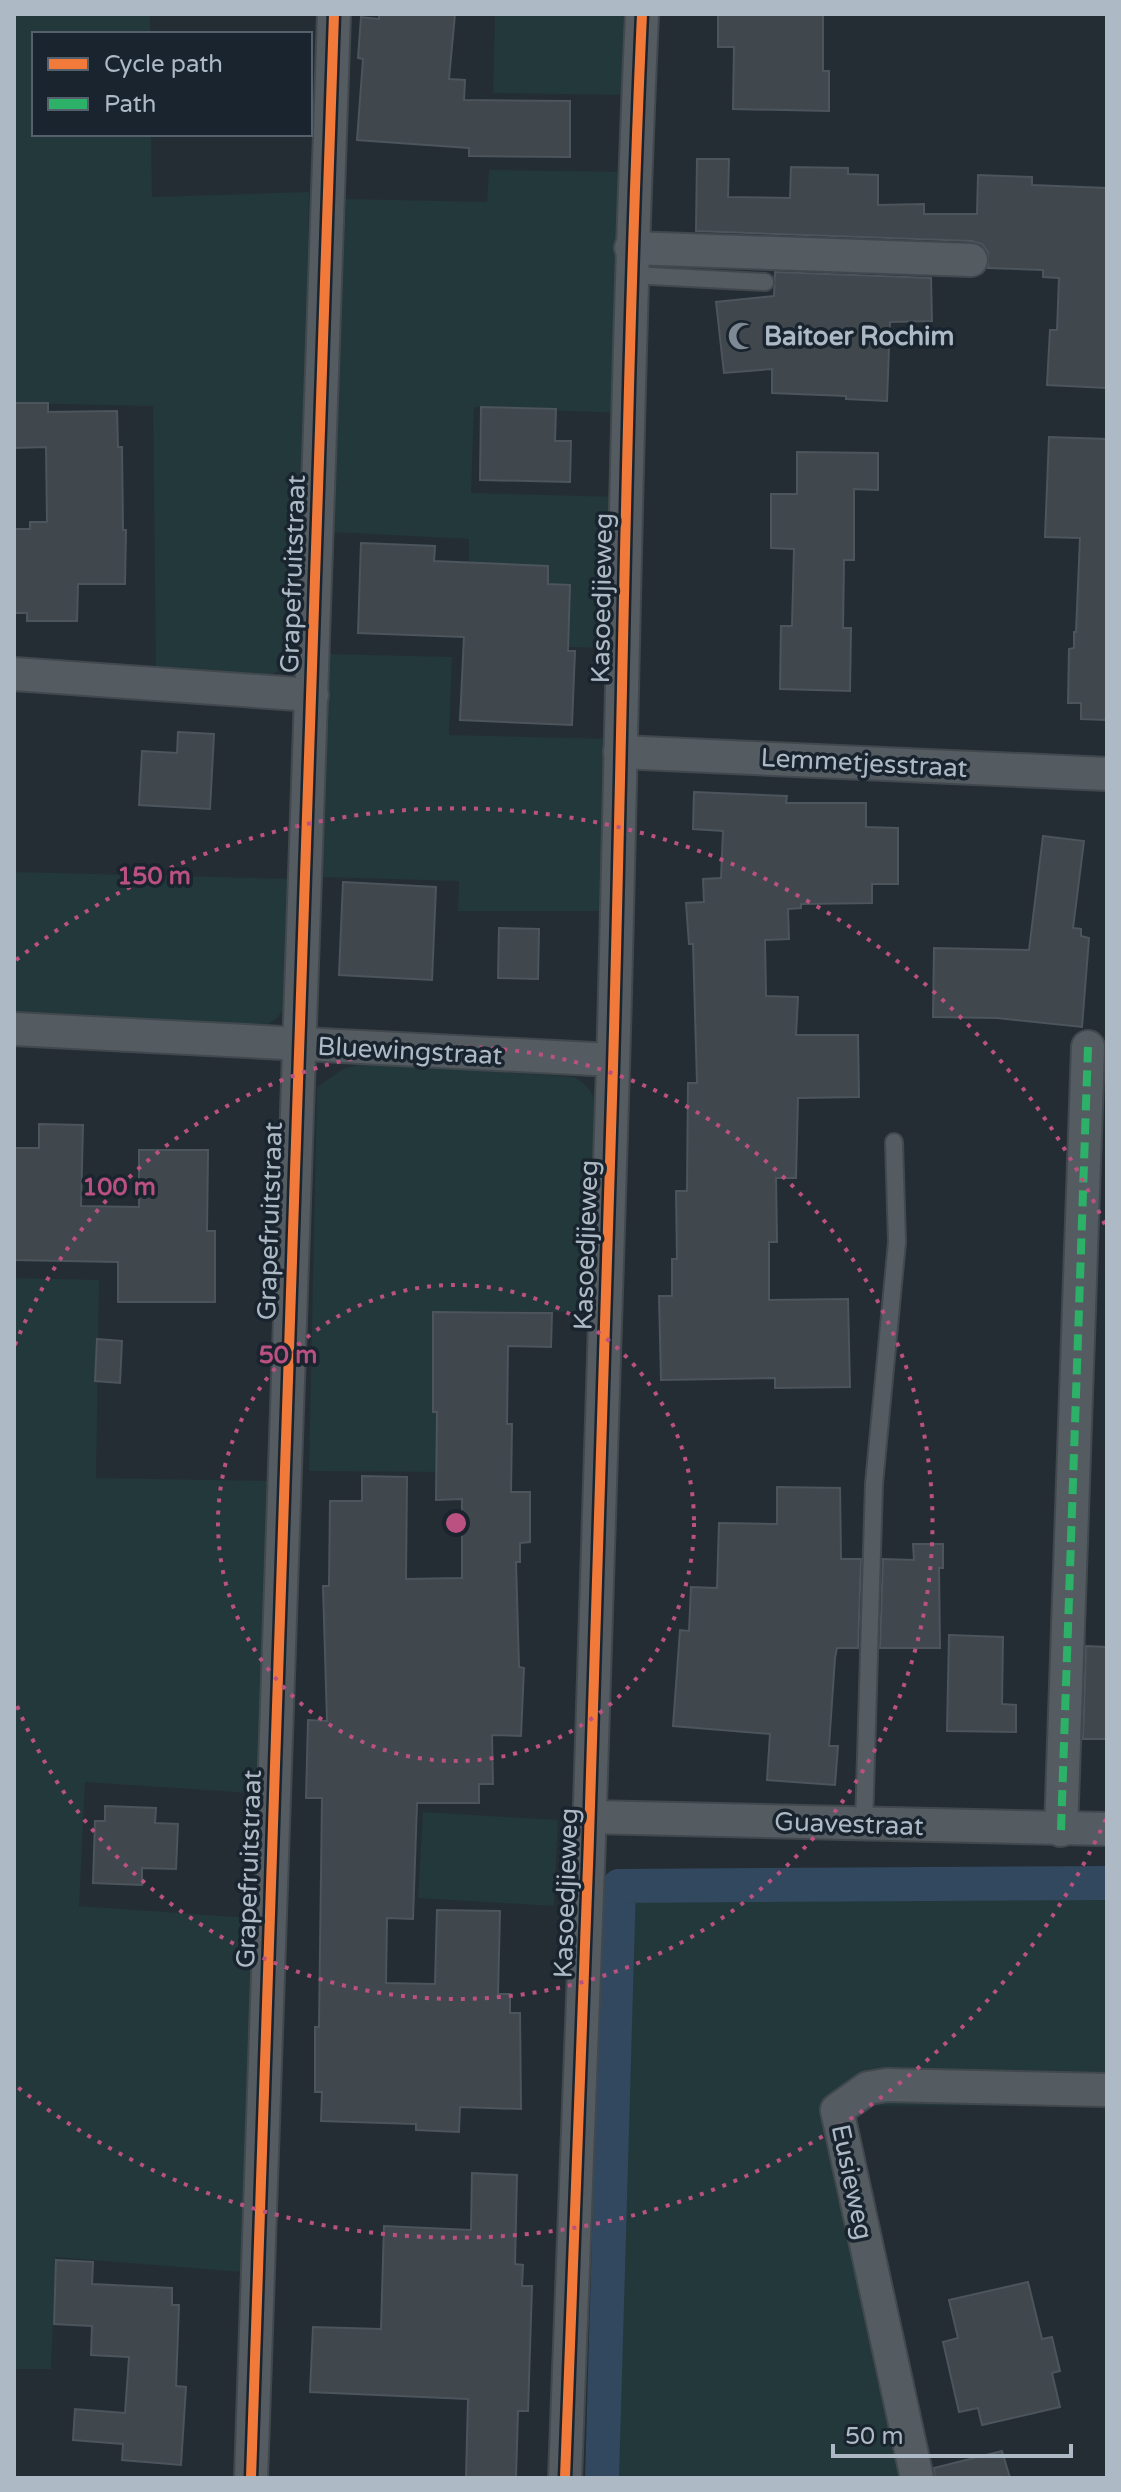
<svg xmlns="http://www.w3.org/2000/svg" width="1121" height="2492" font-family="'Varela Round',sans-serif">
<style>
.green{fill:#22383a}
.lines{fill:none;stroke-linecap:round;stroke-linejoin:round}
.canal{stroke:#31485e;stroke-width:34}
.building{fill:#40474d;stroke:#4c545c;stroke-width:2}
.service-casing{stroke:#42494e;stroke-width:20}
.minor-casing{stroke:#42494e;stroke-width:36}
.service{stroke:#545c62;stroke-width:16}
.minor{stroke:#545c62;stroke-width:32}
.quiet{stroke:#2db169;stroke-width:8;stroke-dasharray:16 8;stroke-linecap:butt}
.cycleway-casing{stroke:#19242e;stroke-width:15}
.cycleway{stroke:#f17a3a;stroke-width:10}
.ring{fill:none;stroke:#bb5180;stroke-width:4;stroke-dasharray:4 8}
.labels{text-anchor:middle;dominant-baseline:central;stroke-width:7;stroke-linejoin:round;paint-order:stroke}
.poi-label{font-size:26px;font-weight:bold;fill:#adbac6;stroke:#19242e;text-anchor:start}
.street-label{font-size:26px;fill:#adbac6;stroke:#19242e}
.centre{fill:#bb5180;stroke:#19242e;stroke-width:4}
.ring-label{font-size:24px;text-anchor:middle;font-weight:bold;fill:#bb5180;stroke:#19242e;stroke-width:7;stroke-linejoin:round;paint-order:stroke}
</style>
<rect width="100%" height="100%" fill="#252d34"/>
<g class="green">
<path d="M 14,14 L 150,14 L 150,34 L 34,34 L 34,134 L 151,134 L 152,197 L 309,192 L 301,634 L 294,661 L 270,676 L 156,666 L 153,406 L 14,403 Z"/>
<path d="M 495,14 L 633,14 L 630,95 L 493,93 Z"/>
<path d="M 489,170 L 627,172 L 621,413 L 474,407 L 471,493 L 621,497 L 619,648 L 469,645 L 469,539 L 333,532 L 346,199 L 487,202 Z"/>
<path d="M 327,654 L 452,657 L 449,735 L 612,739 L 607,911 L 458,911 L 459,881 L 321,877 Z"/>
<path d="M 14,872 L 293,879 L 291,1000 L 277,1018 L 259,1030 L 14,1015 Z"/>
<path d="M 368,1063 L 574,1077 C 592,1087 595,1097 598,1117 L 591,1312 L 443,1311 L 441,1472 L 309,1471 L 317,1087 L 345,1068 Z"/>
<path d="M 14,1278 L 99,1280 L 96,1478 L 272,1481 L 267,1794 L 85,1782 L 79,1906 L 263,1919 L 253,2273 L 56,2257 L 51,2369 L 14,2369 Z"/>
<path d="M 423,1812 L 558,1820 L 554,1906 L 418,1898 Z"/>
<path d="M 1107,1883 L 1107,2105 L 845,2106 L 919,2478 L 602,2478 L 619,1886 Z"/>
</g>
<g class="lines">
<path class="canal" d="M 602,2478 L 619,1886 L 1107,1883"/>
</g>
<g class="building">
<path d="M 379,14 L 455,14 L 449,79 L 465,80 L 464,100 L 570,101 L 570,157 L 469,156 L 469,148 L 357,140 L 363,59 L 358,58 L 361,17 L 379,19 Z"/>
<path d="M 718,14 L 823,14 L 823,71 L 829,71 L 829,111 L 733,109 L 734,47 L 718,47 Z"/>
<path d="M 697,159 L 729,159 L 728,197 L 790,198 L 791,167 L 848,168 L 848,174 L 878,175 L 878,205 L 924,204 L 924,214 L 977,214 L 978,175 L 1032,177 L 1032,185 L 1107,188 L 1107,388 L 1047,385 L 1050,330 L 1057,330 L 1059,278 L 1043,277 L 1043,270 L 988,268 L 988,252 L 982,244 L 972,241 L 696,231 Z"/>
<path d="M 775,272 L 931,278 L 932,321 L 890,322 L 887,401 L 846,399 L 846,396 L 772,393 L 772,369 L 724,373 L 716,302 L 774,296 Z"/>
<path d="M 14,403 L 48,403 L 48,412 L 117,411 L 118,447 L 122,447 L 123,530 L 126,530 L 125,584 L 78,584 L 77,621 L 27,621 L 27,613 L 14,613 L 14,529 L 30,529 L 30,522 L 47,522 L 46,447 L 14,448 Z"/>
<path d="M 481,407 L 556,409 L 555,441 L 571,441 L 570,482 L 480,480 Z"/>
<path d="M 1049,437 L 1107,439 L 1107,720 L 1081,719 L 1081,703 L 1068,703 L 1069,649 L 1074,648 L 1074,632 L 1076,632 L 1080,538 L 1045,537 Z"/>
<path d="M 797,452 L 878,453 L 878,490 L 854,489 L 854,560 L 844,560 L 843,628 L 851,628 L 850,691 L 780,689 L 781,626 L 792,626 L 794,549 L 771,548 L 771,494 L 797,494 Z"/>
<path d="M 361,543 L 435,546 L 434,561 L 548,566 L 548,584 L 570,585 L 568,651 L 575,651 L 572,725 L 460,720 L 464,637 L 358,633 Z"/>
<path d="M 178,732 L 214,734 L 210,809 L 139,805 L 142,751 L 177,753 Z"/>
<path d="M 694,792 L 787,796 L 786,803 L 866,803 L 866,827 L 898,828 L 898,884 L 872,884 L 872,903 L 801,904 L 801,908 L 788,909 L 789,939 L 765,940 L 766,996 L 798,997 L 796,1035 L 858,1035 L 859,1097 L 798,1098 L 796,1178 L 776,1178 L 777,1242 L 769,1242 L 769,1300 L 848,1299 L 850,1387 L 775,1388 L 775,1378 L 661,1380 L 659,1296 L 672,1296 L 672,1259 L 677,1259 L 676,1191 L 687,1191 L 688,1083 L 697,1083 L 693,944 L 689,944 L 686,903 L 704,902 L 703,879 L 721,878 L 723,831 L 693,829 Z"/>
<path d="M 1043,836 L 1084,841 L 1073,928 L 1081,929 L 1081,936 L 1089,938 L 1082,1027 L 997,1018 L 933,1017 L 934,948 L 1029,950 Z"/>
<path d="M 343,882 L 436,887 L 432,980 L 339,975 Z"/>
<path d="M 499,928 L 539,929 L 538,979 L 498,978 Z"/>
<path d="M 39,1124 L 83,1125 L 81,1206 L 139,1207 L 139,1150 L 208,1150 L 207,1231 L 215,1231 L 215,1302 L 118,1302 L 118,1262 L 14,1260 L 14,1148 L 39,1148 Z"/>
<path d="M 433,1312 L 552,1313 L 551,1347 L 508,1346 L 507,1424 L 512,1424 L 511,1492 L 530,1492 L 530,1542 L 520,1543 L 520,1562 L 516,1562 L 519,1667 L 524,1668 L 521,1736 L 492,1735 L 493,1784 L 479,1784 L 479,1803 L 417,1803 L 413,1919 L 387,1918 L 386,1983 L 435,1984 L 437,1910 L 500,1911 L 498,1994 L 510,1994 L 510,2013 L 520,2013 L 521,2109 L 460,2107 L 459,2132 L 416,2130 L 416,2124 L 321,2121 L 322,2092 L 315,2092 L 315,2027 L 319,2027 L 322,1798 L 306,1798 L 308,1720 L 327,1721 L 323,1586 L 329,1586 L 330,1501 L 362,1501 L 362,1476 L 407,1477 L 406,1579 L 462,1578 L 462,1499 L 436,1500 L 437,1412 L 433,1412 Z"/>
<path d="M 97,1339 L 122,1341 L 120,1383 L 95,1381 Z"/>
<path d="M 777,1487 L 840,1488 L 841,1559 L 861,1559 L 858,1648 L 837,1648 L 835,1658 L 829,1746 L 838,1746 L 835,1785 L 767,1780 L 770,1734 L 673,1726 L 680,1630 L 689,1631 L 691,1587 L 717,1588 L 719,1523 L 777,1524 Z"/>
<path d="M 913,1544 L 943,1544 L 943,1568 L 939,1568 L 940,1648 L 880,1648 L 883,1559 L 914,1560 Z"/>
<path d="M 949,1635 L 1003,1637 L 1002,1704 L 1016,1705 L 1016,1732 L 947,1731 Z"/>
<path d="M 1086,1646 L 1107,1647 L 1107,1739 L 1083,1739 Z"/>
<path d="M 105,1806 L 156,1808 L 155,1823 L 178,1824 L 176,1869 L 142,1868 L 142,1885 L 93,1883 L 95,1821 L 105,1821 Z"/>
<path d="M 472,2173 L 517,2175 L 515,2264 L 523,2265 L 522,2286 L 532,2286 L 528,2411 L 518,2411 L 516,2478 L 466,2478 L 468,2399 L 310,2392 L 313,2327 L 381,2329 L 384,2226 L 471,2230 Z"/>
<path d="M 56,2260 L 93,2262 L 92,2284 L 172,2288 L 172,2305 L 179,2305 L 176,2386 L 186,2387 L 181,2465 L 122,2460 L 123,2444 L 73,2440 L 75,2409 L 125,2413 L 129,2357 L 91,2355 L 92,2326 L 54,2324 Z"/>
<path d="M 1028,2282 L 1042,2339 L 1052,2337 L 1060,2371 L 1052,2373 L 1060,2407 L 982,2425 L 978,2408 L 959,2412 L 943,2342 L 958,2338 L 949,2300 Z"/>
<path d="M 1002,2451 L 1010,2478 L 935,2478 L 934,2468 Z"/>
</g>
<g class="lines">
<defs>
<g id="service">
<path d="M 631,275 L 765,282"/>
<path d="M 864,1824 L 874,1484 L 897,1242 L 894,1142"/>
</g>
<g id="minor">
<path d="M 631,248 L 971,260"/>
<path d="M 14,674 L 312,695"/>
<path d="M 620,752 L 1107,774"/>
<path d="M 14,1029 L 613,1060"/>
<path d="M 591,1817 L 1107,1829"/>
<path d="M 1061,1830 L 1088,1047"/>
<path d="M 251,2478 L 334,14"/>
<path d="M 565,2478 C 584,2008 600,1537 613,1067 C 623,716 626,365 642,14"/>
<path d="M 917,2478 L 837,2110 L 868,2088 L 887,2085 L 1107,2090"/>
</g>
</defs>
<use href="#service" class="service-casing"/>
<use href="#minor" class="minor-casing"/>
<use href="#service" class="service"/>
<use href="#minor" class="minor"/>
<path class="quiet" d="M 1061,1830 L 1088,1047"/>
<defs>
<g id="cycleway">
<path d="M 251,2478 L 334,14"/>
<path d="M 565,2478 C 584,2008 600,1537 613,1067 C 623,716 626,365 642,14"/>
</g>
</defs>
<use href="#cycleway" class="cycleway-casing"/>
<use href="#cycleway" class="cycleway"/>
</g>
<g class="ring">
<circle cx="456" cy="1523" r="238"/>
<path d="M15 1345A476 476 0 1 1 15 1701"/>
<path d="M1106 1819A714 714 0 0 1 16 2086M16 960A714 714 0 0 1 1106 1227"/>
</g>
<defs>
<symbol id="mosque-bare" viewBox="-9 -9 18 18"><path d="M3.5-4.9A6 6 0 1 0 3.5 4.9A5 5 0 1 1 3.5-4.9Z" fill="#7d8993" stroke="#19242e" stroke-width="2.5" paint-order="stroke"/></symbol>
</defs>
<g fill-rule="evenodd">
<use href="#mosque-bare" x="722" y="316" width="40" height="40"/>
</g>
<g class="labels">
<g class="poi-label">
<text x="764" y="336">Baitoer Rochim</text>
</g>
<g class="street-label">
<text transform="translate(293 574) rotate(-88)">Grapefruitstraat</text>
<text transform="translate(602 598) rotate(-89)">Kasoedjieweg</text>
<text transform="translate(864 763) rotate(3)">Lemmetjesstraat</text>
<text transform="translate(410 1051) rotate(3)">Bluewingstraat</text>
<text transform="translate(270 1221) rotate(-88)">Grapefruitstraat</text>
<text transform="translate(586 1245) rotate(-88)">Kasoedjieweg</text>
<text transform="translate(849 1824) rotate(2)">Guavestraat</text>
<text transform="translate(249 1869) rotate(-88)">Grapefruitstraat</text>
<text transform="translate(566 1893) rotate(-88)">Kasoedjieweg</text>
<text transform="translate(852 2182) rotate(78)">Eusieweg</text>
</g>
</g>
<circle cx="456" cy="1523" r="12" class="centre"/>
<g class="ring-label">
<text x="154" y="884">150 m</text>
<text x="119" y="1195">100 m</text>
<text x="288" y="1363">50 m</text>
</g>
<rect width="1121" height="2492" fill="none" stroke="#adbac6" stroke-width="32"/>
<rect x="32" y="32" width="280" height="104" fill="#19242e" stroke="#54606b" stroke-width="2"/>
<rect x="48" y="58" width="40" height="12" fill="#f17a3a" stroke="#54606b" stroke-width="2"/>
<text x="104" y="72" font-size="24" fill="#adbac6">Cycle path</text>
<rect x="48" y="98" width="40" height="12" fill="#2db169" stroke="#54606b" stroke-width="2"/>
<text x="104" y="112" font-size="24" fill="#adbac6">Path</text>
<path d="M833 2444v12h238v-12" fill="none" stroke="#adbac6" stroke-width="4"/>
<text x="845" y="2444" font-size="24" fill="#adbac6" stroke="#19242e" stroke-width="6" paint-order="stroke">50 m</text>
</svg>
